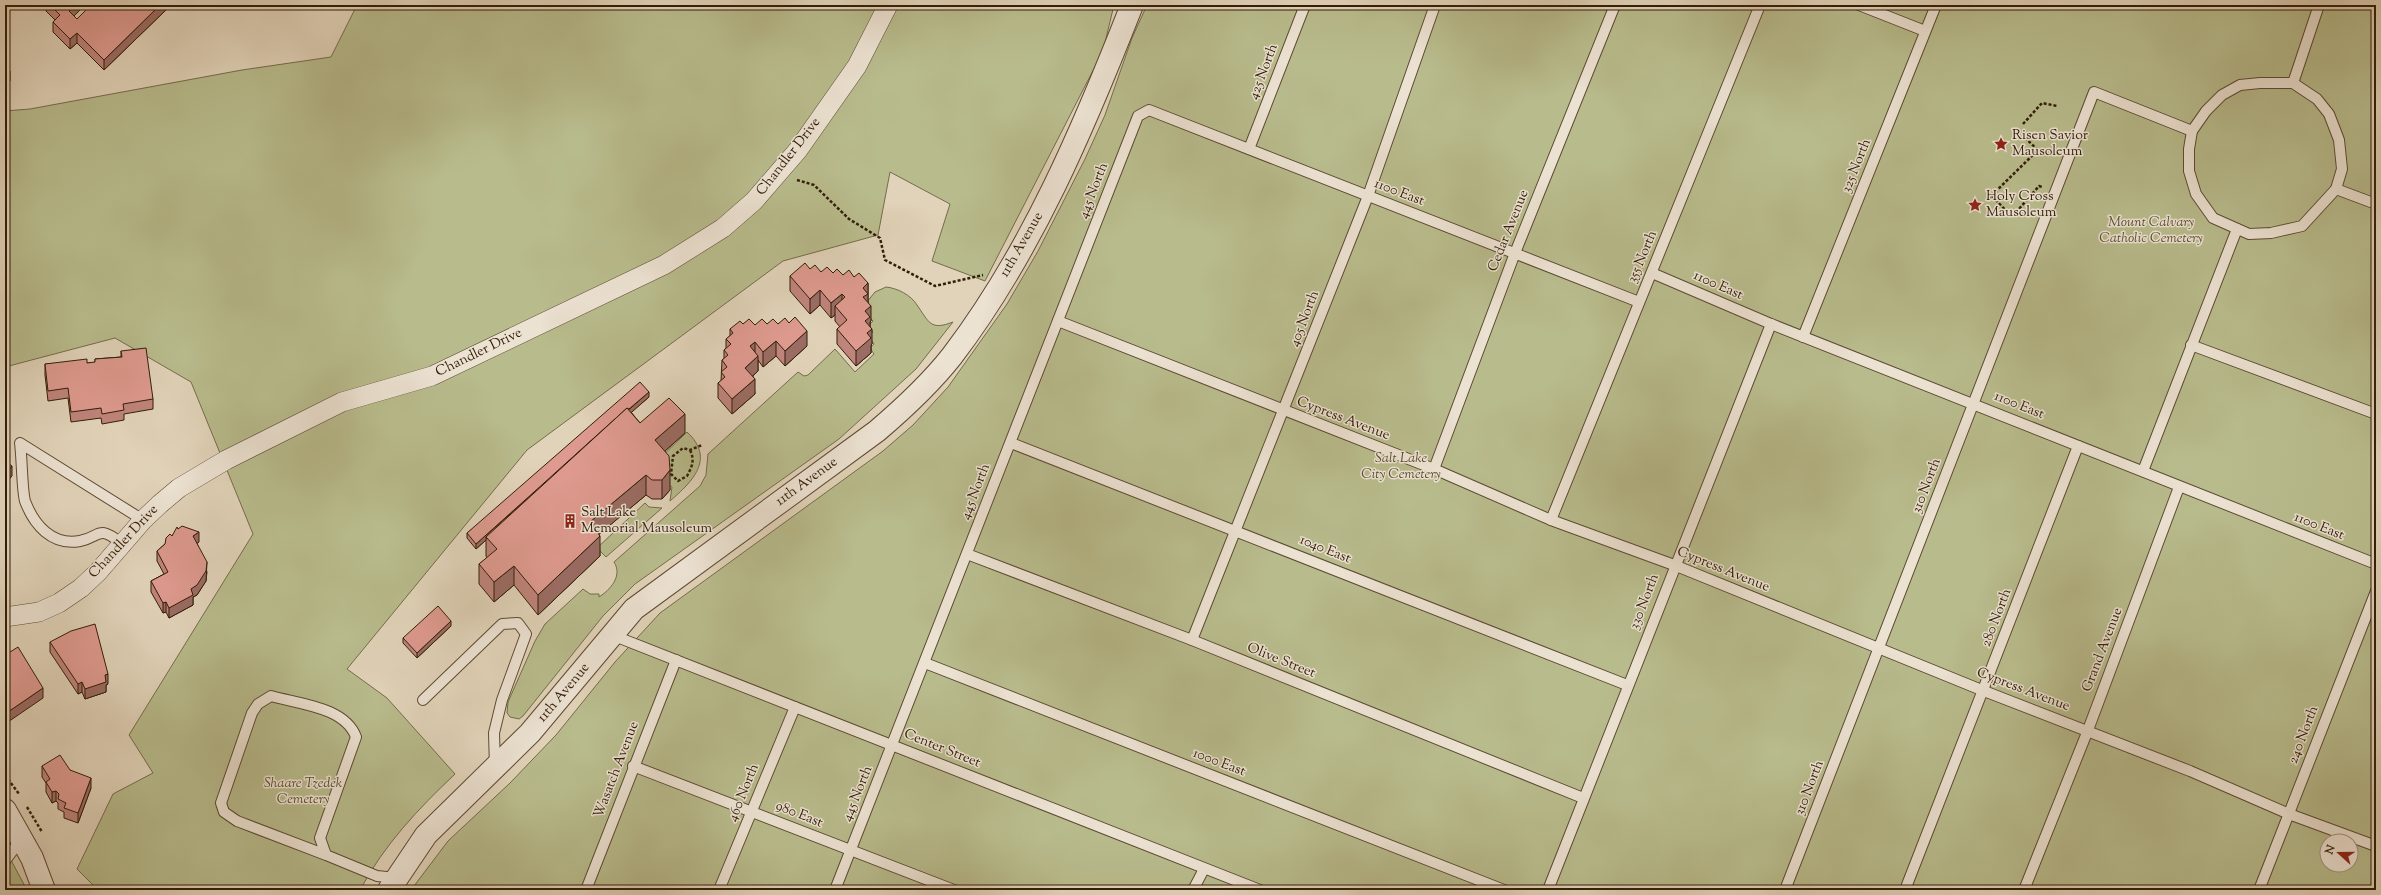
<svg xmlns="http://www.w3.org/2000/svg" width="2381" height="895" font-family="'Sorts Mill Goudy',serif">
<style>
.green{fill:#b8bb8c;stroke:#756c4a;fill-rule:evenodd}
.lines{fill:none;stroke-linecap:round;stroke-linejoin:round}
.service-casing{stroke:#5e4a34;stroke-width:12}
.minor-casing{stroke:#5e4a34;stroke-width:20}
.tertiary-casing{stroke:#5e4a34;stroke-width:24}
.path{stroke:#321d08;stroke-width:2.5;stroke-dasharray:3 2;stroke-linecap:butt}
.service{stroke:#ece2d2;stroke-width:10}
.minor{stroke:#ece2d2;stroke-width:19}
.tertiary{stroke:#ece2d2;stroke-width:22}
.wall{fill:#bf847b;stroke:#321d08}
.shaded-wall{fill:#9b6c64;stroke:#321d08}
.building{fill:#de9a8f;stroke:#321d08}
.labels{text-anchor:middle;dominant-baseline:central;stroke-width:3;stroke-linejoin:round;paint-order:stroke}
.street-label{font-size:14px;fill:#321d08;stroke:#ece2d2}
.poi-label{font-size:14px;fill:#321d08;stroke:#ece2d2;text-anchor:start}
.park-label{font-size:14px;font-style:italic;fill:#5a4c30;stroke:#ece2d2}
</style>
<rect width="100%" height="100%" fill="#e1d3b9"/>
<filter id="stains"><feTurbulence type="fractalNoise" baseFrequency=".005" numOctaves="4"/><feColorMatrix values="0 0 0 0 .2 0 0 0 0 .09 0 0 0 0 .02 0 0 0 .5 -.17"/></filter>
<radialGradient id="worn" r=".72"><stop offset=".6" stop-color="#630" stop-opacity="0"/><stop offset="1" stop-color="#630" stop-opacity=".3"/></radialGradient>
<g class="green">
<path d="M 357,5 L 1114,5 L 1103,51 L 985,281 L 932,261 L 950,204 L 890,172 L 878,235 L 783,261 L 527,450 L 347,669 L 387,698 L 455,774 C 418,809 384,845 360,890 L 98,890 L 77,869 L 113,794 L 153,773 L 129,735 L 253,534 L 191,382 L 115,338 L 5,367 L 5,111 L 30,109 L 242,70 L 331,57 Z"/>
<path d="M 1147,5 L 2376,5 L 2376,890 L 411,890 L 448,841 L 510,783 L 556,735 L 615,662 L 660,613 L 883,451 L 913,425 L 948,387 L 1007,304 L 1038,251 L 1085,159 L 1105,115 L 1132,38 ZM 2327,841 L 2351,841 L 2351,865 L 2327,865 Z"/>
<path d="M 886,287 C 897,288 911,295 917,305 C 929,322 930,331 953,322 L 916,369 L 839,439 L 635,584 L 603,616 L 523,716 L 519,719 L 510,717 L 507,713 L 508,702 L 535,641 L 545,624 L 583,589 L 590,594 L 599,594 L 599,597 C 610,590 623,576 614,562 L 700,486 L 706,475 L 708,454 L 798,372 L 804,376 L 808,375 L 835,349 L 855,372 L 874,354 L 870,348 L 874,344 L 868,336 L 873,332 L 868,326 L 873,321 L 866,313 L 866,303 L 875,292 Z"/>
<path d="M 687,432 C 716,459 692,482 670,501 L 672,487 L 666,483 L 654,464 Z"/>
<path d="M 645,503 L 649,507 L 662,508 L 606,557 L 597,548 Z"/>
<path d="M 5,849 L 27,890 L 5,890 Z"/>
</g>
<g class="lines">
<defs>
<g id="service">
<path d="M 1859,5 L 1925,31"/>
<path d="M 2260,83 L 2293,83 L 2317,99 L 2329,114 L 2339,140 L 2342,169 L 2336,189 L 2302,226 L 2271,233 L 2249,234 L 2213,218 L 2196,194 L 2189,171 L 2189,149 L 2192,131 L 2206,111 L 2222,95 L 2240,85 Z"/>
<path d="M 2293,83 L 2319,5"/>
<path d="M 1249,149 L 1305,5"/>
<path d="M 2336,189 L 2376,204"/>
<path d="M 1652,273 L 1771,324 L 2376,564"/>
<path d="M 1058,321 L 1434,469 L 1551,520 L 1674,565 L 1984,691 L 2190,771 L 2289,814 L 2376,846"/>
<path d="M 1803,337 L 1936,5"/>
<path d="M 2191,345 L 2376,414"/>
<path d="M 1011,443 L 1627,685"/>
<path d="M 1434,469 L 1515,253 L 1615,5"/>
<path d="M 2143,471 L 2237,229"/>
<path d="M 1551,520 L 1760,5"/>
<path d="M 121,543 C 97,524 101,537 80,541 C 52,546 34,525 25,501 C 22,491 22,457 20,443 L 143,520"/>
<path d="M 967,554 L 1192,640 L 1583,798"/>
<path d="M 612,635 L 1260,890"/>
<path d="M 1192,640 L 1368,196 L 1435,5"/>
<path d="M 925,663 L 1504,890"/>
<path d="M 423,700 L 502,624 L 518,623 L 526,634 L 502,700 L 494,733 L 495,766"/>
<path d="M 633,766 L 954,890"/>
<path d="M 326,855 L 237,821 L 224,812 L 221,803 L 252,713 L 258,704 L 271,696 C 299,704 345,707 356,737 L 320,838 L 326,855 L 377,876 L 396,878"/>
<path d="M 5,861 L 22,838"/>
<path d="M 586,890 L 676,660"/>
<path d="M 719,890 L 795,707"/>
<path d="M 835,890 L 1138,116 L 1149,110 L 1639,302"/>
<path d="M 1193,890 L 1204,869"/>
<path d="M 1548,890 L 1771,324"/>
<path d="M 1785,890 L 2094,92 L 2192,131"/>
<path d="M 1905,890 L 2078,446"/>
<path d="M 2024,890 L 2088,730 L 2179,487"/>
<path d="M 2259,890 L 2376,591"/>
</g>
<path id="minor" d="M 5,617 L 39,612 L 59,603 L 81,588 L 98,572 L 143,520 L 160,504 L 179,488 L 226,460 L 342,402 L 432,376 L 664,265 L 723,228 L 754,201 L 798,150 L 857,66 L 888,5"/>
<g id="tertiary">
<path d="M 5,810 L 32,858 L 44,890"/>
<path d="M 389,890 L 426,835 L 530,733 L 634,609 L 877,431 C 904,408 930,384 952,356 C 1032,251 1084,127 1132,5"/>
</g>
</defs>
<use href="#service" class="service-casing"/>
<use href="#minor" class="minor-casing"/>
<use href="#tertiary" class="tertiary-casing"/>
<g class="path">
<path d="M 2023,124 L 2042,103 L 2057,106"/>
<path d="M 797,180 L 814,185 L 849,219 L 880,238 L 885,260 L 935,286 L 983,275"/>
<path d="M 1992,196 L 2012,217 L 2039,186 L 2042,187"/>
<path d="M 1988,199 L 2038,150 L 2024,137"/>
<path d="M 690,450 C 695,460 692,467 687,476 L 678,481 L 671,474 L 673,456 L 683,448 L 690,450 L 702,445"/>
<path d="M 5,775 L 19,794"/>
<path d="M 27,807 L 42,832"/>
</g>
<use href="#service" class="service"/>
<use href="#minor" class="minor"/>
<use href="#tertiary" class="tertiary"/>
</g>
<g class="wall">
<path d="M 46,5 L 84,5 L 84,6 L 74,16 L 77,19 L 170,5 L 170,6 L 104,70 L 77,43 L 70,49 L 53,32 L 53,22 L 55,20 L 46,11 Z"/>
<path d="M 810,269 L 821,272 L 833,273 L 854,277 L 868,283 L 868,303 L 871,321 L 870,322 L 870,327 L 872,344 L 871,345 L 871,353 L 856,366 L 837,344 L 837,329 L 840,327 L 835,321 L 835,315 L 831,318 L 820,305 L 810,314 L 790,291 L 790,276 Z"/>
<path d="M 743,324 L 755,325 L 778,324 L 807,346 L 785,366 L 776,356 L 763,367 L 758,360 L 758,371 L 753,376 L 755,394 L 732,414 L 718,398 L 718,383 L 721,381 L 722,360 L 724,358 L 724,350 L 726,348 L 726,339 L 730,336 L 730,329 Z"/>
<path d="M 121,351 L 153,399 L 153,409 L 124,414 L 124,420 L 102,424 L 101,418 L 71,422 L 68,398 L 48,401 L 45,375 L 45,364 L 87,363 L 95,363 L 95,359 L 121,357 Z"/>
<path d="M 649,397 L 631,412 L 640,423 L 685,433 L 665,451 L 670,490 L 662,499 L 652,499 L 646,495 L 599,534 L 600,556 L 538,615 L 514,585 L 494,602 L 479,584 L 479,564 L 487,558 L 486,556 L 486,540 L 476,549 L 467,538 L 467,533 Z"/>
<path d="M 178,529 L 199,542 L 197,543 L 207,572 L 206,581 L 197,595 L 193,597 L 193,605 L 169,618 L 166,612 L 163,613 L 151,592 L 151,581 L 164,574 L 157,561 L 157,551 L 165,544 L 172,536 Z"/>
<path d="M 451,626 L 417,658 L 403,643 L 403,638 Z"/>
<path d="M 50,642 L 108,684 L 106,685 L 106,692 L 85,699 L 82,692 L 78,694 L 50,652 Z"/>
<path d="M 42,766 L 70,770 L 91,788 L 78,823 L 64,818 L 64,812 L 58,809 L 58,803 L 56,801 L 52,803 L 46,792 L 46,783 L 42,777 Z"/>
</g>
<g class="shaded-wall">
<path d="M 75,5 L 84,5 L 84,6 L 69,21 L 69,11 Z"/>
<path d="M 160,5 L 170,5 L 170,6 L 104,70 L 104,60 Z"/>
<path d="M 77,33 L 77,43 L 70,49 L 70,39 Z"/>
<path d="M 10,71 L 10,81 L 5,87 L 5,77 Z"/>
<path d="M 868,283 L 868,308 L 871,306 L 871,321 L 870,322 L 870,331 L 872,329 L 872,344 L 871,345 L 871,353 L 856,366 L 856,351 L 863,288 Z"/>
<path d="M 820,290 L 820,305 L 810,314 L 810,299 Z"/>
<path d="M 842,294 L 842,309 L 835,306 L 835,315 L 831,318 L 831,303 Z"/>
<path d="M 807,331 L 807,346 L 785,366 L 785,351 Z"/>
<path d="M 776,341 L 776,356 L 763,367 L 763,352 Z"/>
<path d="M 755,342 L 755,357 L 750,346 Z"/>
<path d="M 758,356 L 758,371 L 745,383 L 745,368 Z"/>
<path d="M 755,379 L 755,394 L 732,414 L 732,399 Z"/>
<path d="M 649,392 L 649,397 L 487,539 L 486,537 L 486,540 L 476,549 L 476,544 Z"/>
<path d="M 685,414 L 685,433 L 655,460 L 655,440 Z"/>
<path d="M 12,466 L 12,476 L 5,484 L 5,474 Z"/>
<path d="M 670,470 L 670,490 L 662,499 L 662,480 Z"/>
<path d="M 646,475 L 646,495 L 590,542 L 590,522 Z"/>
<path d="M 199,532 L 199,542 L 193,546 L 193,536 Z"/>
<path d="M 600,536 L 600,556 L 538,615 L 538,595 Z"/>
<path d="M 207,562 L 206,581 L 197,595 L 193,597 L 193,605 L 169,618 L 169,608 L 191,589 Z"/>
<path d="M 514,566 L 514,585 L 494,602 L 494,582 Z"/>
<path d="M 166,602 L 166,612 L 163,613 L 163,603 Z"/>
<path d="M 451,621 L 451,626 L 417,658 L 417,653 Z"/>
<path d="M 108,674 L 108,684 L 106,685 L 106,692 L 85,699 L 85,689 L 105,675 Z"/>
<path d="M 82,682 L 82,692 L 78,694 L 78,684 Z"/>
<path d="M 43,688 L 43,698 L 5,724 L 5,714 Z"/>
<path d="M 91,778 L 91,788 L 78,823 L 78,813 Z"/>
<path d="M 56,791 L 56,801 L 52,803 L 52,792 Z"/>
</g>
<g class="building">
<path d="M 50,5 L 75,5 L 69,11 L 77,19 L 91,5 L 160,5 L 104,60 L 77,33 L 70,39 L 53,22 L 60,15 Z"/>
<path d="M 5,67 L 10,71 L 5,77 Z"/>
<path d="M 805,263 L 810,269 L 815,265 L 821,272 L 827,267 L 833,273 L 837,269 L 843,275 L 849,270 L 854,277 L 859,273 L 868,283 L 863,288 L 868,294 L 863,297 L 871,306 L 865,311 L 870,317 L 865,321 L 872,329 L 867,333 L 871,338 L 856,351 L 837,329 L 847,320 L 835,306 L 845,297 L 842,294 L 831,303 L 820,290 L 810,299 L 790,276 Z"/>
<path d="M 795,317 L 807,331 L 785,351 L 776,341 L 763,352 L 755,342 L 750,346 L 758,356 L 745,368 L 755,379 L 732,399 L 718,383 L 725,377 L 721,372 L 727,367 L 722,360 L 728,355 L 724,350 L 731,344 L 726,339 L 733,333 L 730,329 L 740,321 L 743,324 L 749,319 L 755,325 L 762,319 L 767,324 L 773,319 L 778,324 L 785,318 L 789,323 Z"/>
<path d="M 146,348 L 153,399 L 123,404 L 124,410 L 102,414 L 101,408 L 71,412 L 68,388 L 48,391 L 45,364 L 87,359 L 87,363 L 95,362 L 95,359 L 122,357 L 121,351 Z"/>
<path d="M 640,382 L 649,392 L 629,409 L 627,408 L 534,492 L 476,544 L 467,533 Z"/>
<path d="M 669,398 L 685,414 L 655,440 L 669,456 L 670,470 L 662,480 L 652,480 L 646,475 L 590,522 L 600,536 L 538,595 L 514,566 L 494,582 L 479,564 L 497,549 L 486,537 L 627,408 L 640,423 Z"/>
<path d="M 5,461 L 12,466 L 5,474 Z"/>
<path d="M 182,526 L 199,532 L 193,536 L 207,562 L 206,571 L 197,585 L 191,589 L 193,595 L 169,608 L 166,602 L 163,603 L 151,581 L 168,572 L 157,551 L 165,544 L 166,538 L 170,534 L 172,536 L 177,527 L 178,529 Z"/>
<path d="M 438,606 L 451,621 L 417,653 L 403,638 Z"/>
<path d="M 95,624 L 108,674 L 105,675 L 106,682 L 85,689 L 82,682 L 78,684 L 50,642 L 71,631 Z"/>
<path d="M 18,647 L 43,688 L 5,714 L 5,650 L 8,649 L 10,652 Z"/>
<path d="M 60,755 L 70,770 L 91,778 L 78,813 L 64,808 L 66,803 L 58,799 L 59,794 L 56,791 L 52,792 L 46,782 L 50,779 L 42,766 Z"/>
</g>
<defs>
<symbol id="sight-bare" viewBox="-9 -9 18 18"><path d="M0-6L1.8-2.2L6-1.7L2.9 1.2L3.7 5.4L0 3.3L-3.7 5.4L-2.9 1.2L-6-1.7L-1.8-2.2Z" fill="#8f2418" stroke="#ece2d2" stroke-width="2.5" paint-order="stroke"/></symbol>
<symbol id="building-bare" viewBox="-9 -9 18 18"><path d="M-4-6H4V6H1V3H-1V6H-4ZM-2.5-4.3h1.7v1.8h-1.7ZM.8-4.3h1.7v1.8H.8ZM-2.5-1h1.7V.8h-1.7ZM.8-1h1.7V.8H.8Z" fill="#8f2418" stroke="#ece2d2" stroke-width="2.5" paint-order="stroke"/></symbol>
</defs>
<g fill-rule="evenodd">
<use href="#sight-bare" x="1991" y="134" width="20" height="20"/>
<use href="#sight-bare" x="1965" y="195" width="20" height="20"/>
<use href="#building-bare" x="560" y="511" width="20" height="20"/>
</g>
<g class="labels">
<g class="street-label">
<text transform="translate(1264 72) rotate(-69)">425 North</text>
<text transform="translate(789 157) rotate(-52)">Chandler Drive</text>
<text transform="translate(1857 166) rotate(-68)">325 North</text>
<text transform="translate(1094 191) rotate(-69)">445 North</text>
<text transform="translate(1399 193) rotate(21)">1100 East</text>
<text transform="translate(1509 231) rotate(-68)">Cedar Avenue</text>
<text transform="translate(1022 245) rotate(-60)">11th Avenue</text>
<text transform="translate(1643 257) rotate(-67)">355 North</text>
<text transform="translate(1718 286) rotate(24)">1100 East</text>
<text transform="translate(1305 319) rotate(-69)">405 North</text>
<text transform="translate(479 353) rotate(-26)">Chandler Drive</text>
<text transform="translate(2019 406) rotate(22)">1100 East</text>
<text transform="translate(1343 419) rotate(21)">Cypress Avenue</text>
<text transform="translate(807 482) rotate(-36)">11th Avenue</text>
<text transform="translate(1927 486) rotate(-69)">310 North</text>
<text transform="translate(976 492) rotate(-69)">445 North</text>
<text transform="translate(2319 527) rotate(22)">1100 East</text>
<text transform="translate(124 542) rotate(-47)">Chandler Drive</text>
<text transform="translate(1325 550) rotate(22)">1040 East</text>
<text transform="translate(1723 570) rotate(22)">Cypress Avenue</text>
<text transform="translate(1645 602) rotate(-69)">330 North</text>
<text transform="translate(1997 618) rotate(-69)">280 North</text>
<text transform="translate(2103 650) rotate(-69)">Grand Avenue</text>
<text transform="translate(1281 661) rotate(22)">Olive Street</text>
<text transform="translate(2023 690) rotate(21)">Cypress Avenue</text>
<text transform="translate(564 693) rotate(-50)">11th Avenue</text>
<text transform="translate(2304 735) rotate(-69)">240 North</text>
<text transform="translate(942 749) rotate(22)">Center Street</text>
<text transform="translate(1219 763) rotate(21)">1000 East</text>
<text transform="translate(617 770) rotate(-69)">Wasatch Avenue</text>
<text transform="translate(1810 788) rotate(-69)">310 North</text>
<text transform="translate(744 793) rotate(-68)">460 North</text>
<text transform="translate(858 794) rotate(-68)">445 North</text>
<text transform="translate(799 815) rotate(22)">980 East</text>
</g>
<g class="poi-label">
<text x="2012" y="136">Risen Savior<tspan x="2012" dy="16">Mausoleum</tspan></text>
<text x="1986" y="197">Holy Cross<tspan x="1986" dy="16">Mausoleum</tspan></text>
<text x="581" y="513">Salt Lake<tspan x="581" dy="16">Memorial Mausoleum</tspan></text>
</g>
<g class="park-label">
<text x="2151" y="223">Mount Calvary<tspan x="2151" dy="16">Catholic Cemetery</tspan></text>
<text x="1401" y="459">Salt Lake<tspan x="1401" dy="16">City Cemetery</tspan></text>
<text x="303" y="784">Shaare Tzedek<tspan x="303" dy="16">Cemetery</tspan></text>
</g>
</g>
<rect width="2381" height="895" fill="none" stroke="#e1d3b9" stroke-width="20"/>
<rect x="6" y="6" width="2369" height="883" fill="none" stroke="#321d08" stroke-width="2"/>
<rect x="10" y="10" width="2361" height="875" fill="none" stroke="#321d08"/>
<g transform="translate(2339 853) rotate(291)"><circle r="19" fill="#ece2d2" stroke="#a29381"/>
<path d="M0-3L7 15L0 10L-7 15Z" fill="#8f2418"/>
<text y="-6" font-size="11" font-weight="bold" text-anchor="middle" fill="#321d08">N</text>
</g>
<rect width="100%" height="100%" filter="url(#stains)"/>
<rect width="100%" height="100%" fill="url(#worn)"/>
</svg>
